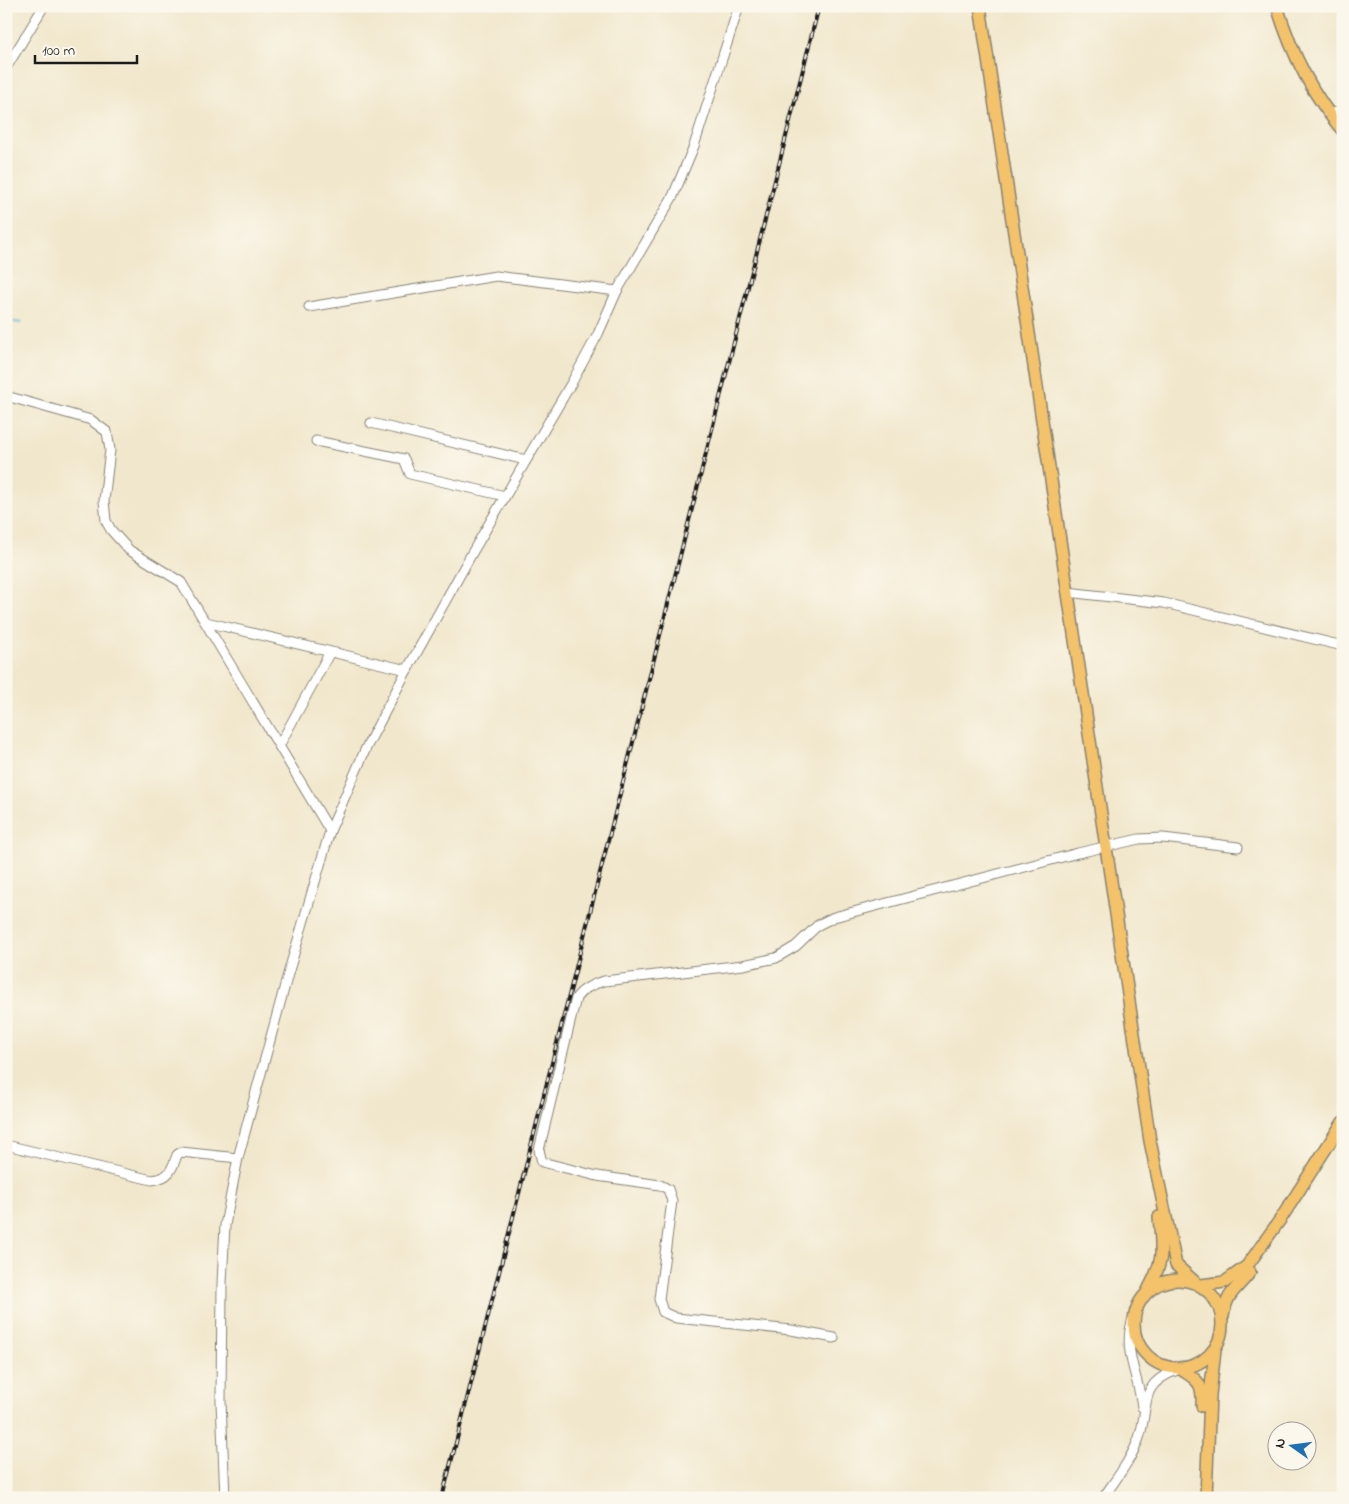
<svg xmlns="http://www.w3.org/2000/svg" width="1349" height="1504" font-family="'Indie Flower',sans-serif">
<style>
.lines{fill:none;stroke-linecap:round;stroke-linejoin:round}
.stream{stroke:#53b3d1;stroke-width:2}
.minor-casing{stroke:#868274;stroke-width:11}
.major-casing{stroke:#868274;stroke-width:14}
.minor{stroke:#fff;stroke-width:9}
.major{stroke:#f3c26a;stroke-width:11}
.rail-casing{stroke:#1c1c1c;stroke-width:4}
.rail{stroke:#fbf7ec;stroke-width:2;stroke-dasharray:5.5;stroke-linecap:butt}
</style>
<rect width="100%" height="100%" fill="#fbf7ec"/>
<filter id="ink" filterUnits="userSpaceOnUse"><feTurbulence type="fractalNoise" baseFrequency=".02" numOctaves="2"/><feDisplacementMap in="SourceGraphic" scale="10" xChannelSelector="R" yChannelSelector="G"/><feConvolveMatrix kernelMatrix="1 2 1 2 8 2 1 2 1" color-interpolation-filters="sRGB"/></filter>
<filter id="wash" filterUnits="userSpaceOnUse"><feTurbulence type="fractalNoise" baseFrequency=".0096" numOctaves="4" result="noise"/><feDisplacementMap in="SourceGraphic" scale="20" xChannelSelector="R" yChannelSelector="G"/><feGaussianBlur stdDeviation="1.12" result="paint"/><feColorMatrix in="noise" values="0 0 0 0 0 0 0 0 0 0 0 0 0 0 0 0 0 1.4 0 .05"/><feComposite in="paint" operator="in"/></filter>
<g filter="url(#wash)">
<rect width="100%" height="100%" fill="#f1e7cc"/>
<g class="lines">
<path class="stream" d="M 6,321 L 22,323"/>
</g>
</g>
<g filter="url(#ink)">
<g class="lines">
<defs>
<g id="minor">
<path d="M 6,8 L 8,6"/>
<path d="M 6,68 L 44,6"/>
<path d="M 1327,113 L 1343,112"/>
<path d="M 309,307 L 496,276 L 617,291"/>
<path d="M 6,396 L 91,420 L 107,432 L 110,450 L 104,501 L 106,521 L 111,530 L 129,550 L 181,582 L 330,831"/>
<path d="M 371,423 L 526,460"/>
<path d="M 316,441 L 404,459 L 410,474 L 505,496"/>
<path d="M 1067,592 L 1164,603 L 1343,646"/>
<path d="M 206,622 L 407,670"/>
<path d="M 279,746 L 330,652"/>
<path d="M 6,1145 L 152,1180 C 169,1178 172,1170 177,1155 L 181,1152 L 238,1158"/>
<path d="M 1135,1313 C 1120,1349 1138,1371 1142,1407"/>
<path d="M 834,1338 L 791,1330 L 676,1318 L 663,1312 L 659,1299 L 672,1201 L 668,1189 L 660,1185 L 597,1176 L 542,1162 L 539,1150 L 576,998 C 583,988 593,984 604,981 L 743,965 L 776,958 L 796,946 L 818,925 L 834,917 L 1078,853 L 1139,839 L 1163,838 L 1238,847"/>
<path d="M 225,1498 L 221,1401 L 222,1283 L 225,1225 L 238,1158 L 288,974 L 330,831 L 366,748 L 407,670 L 472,553 L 572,382 L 598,334 L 617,291 L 673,196 L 694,146 L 739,6"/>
<path d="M 1103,1498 C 1116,1479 1131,1460 1139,1438 C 1150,1405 1137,1385 1177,1370"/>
</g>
<g id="major">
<path d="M 980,6 L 1150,1141 L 1176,1265 L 1196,1283"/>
<path d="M 1277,6 C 1291,52 1312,95 1343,131"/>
<circle cx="1178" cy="1324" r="44"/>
<path d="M 1201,1285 L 1225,1282 L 1247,1266 L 1282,1217 L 1343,1122"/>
<path d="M 1148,1290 C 1165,1259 1162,1251 1159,1217"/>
<path d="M 1223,1316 C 1228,1290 1236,1291 1250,1272"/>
<path d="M 1182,1370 C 1200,1381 1203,1385 1202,1406"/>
<path d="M 1206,1498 L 1210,1395 L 1215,1350"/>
</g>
</defs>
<use href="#minor" class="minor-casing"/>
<use href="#major" class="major-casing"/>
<use href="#minor" class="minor"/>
<use href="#major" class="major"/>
<defs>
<path id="rail" d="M 442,1498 L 819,6"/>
</defs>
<use href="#rail" class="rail-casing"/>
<use href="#rail" class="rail"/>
</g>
</g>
<rect width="1349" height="1504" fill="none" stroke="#fbf7ec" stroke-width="25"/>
<g transform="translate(1292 1446) rotate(284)"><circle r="24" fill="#fbf7ec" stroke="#a29f99"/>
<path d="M0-4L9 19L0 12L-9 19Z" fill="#1f6fb2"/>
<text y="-8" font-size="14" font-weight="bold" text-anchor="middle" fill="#1c1c1c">N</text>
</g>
<path d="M35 55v8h102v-8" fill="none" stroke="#1c1c1c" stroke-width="2.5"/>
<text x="42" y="55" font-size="15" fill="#1c1c1c" stroke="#fbf7ec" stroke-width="4" paint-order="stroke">100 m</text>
</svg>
